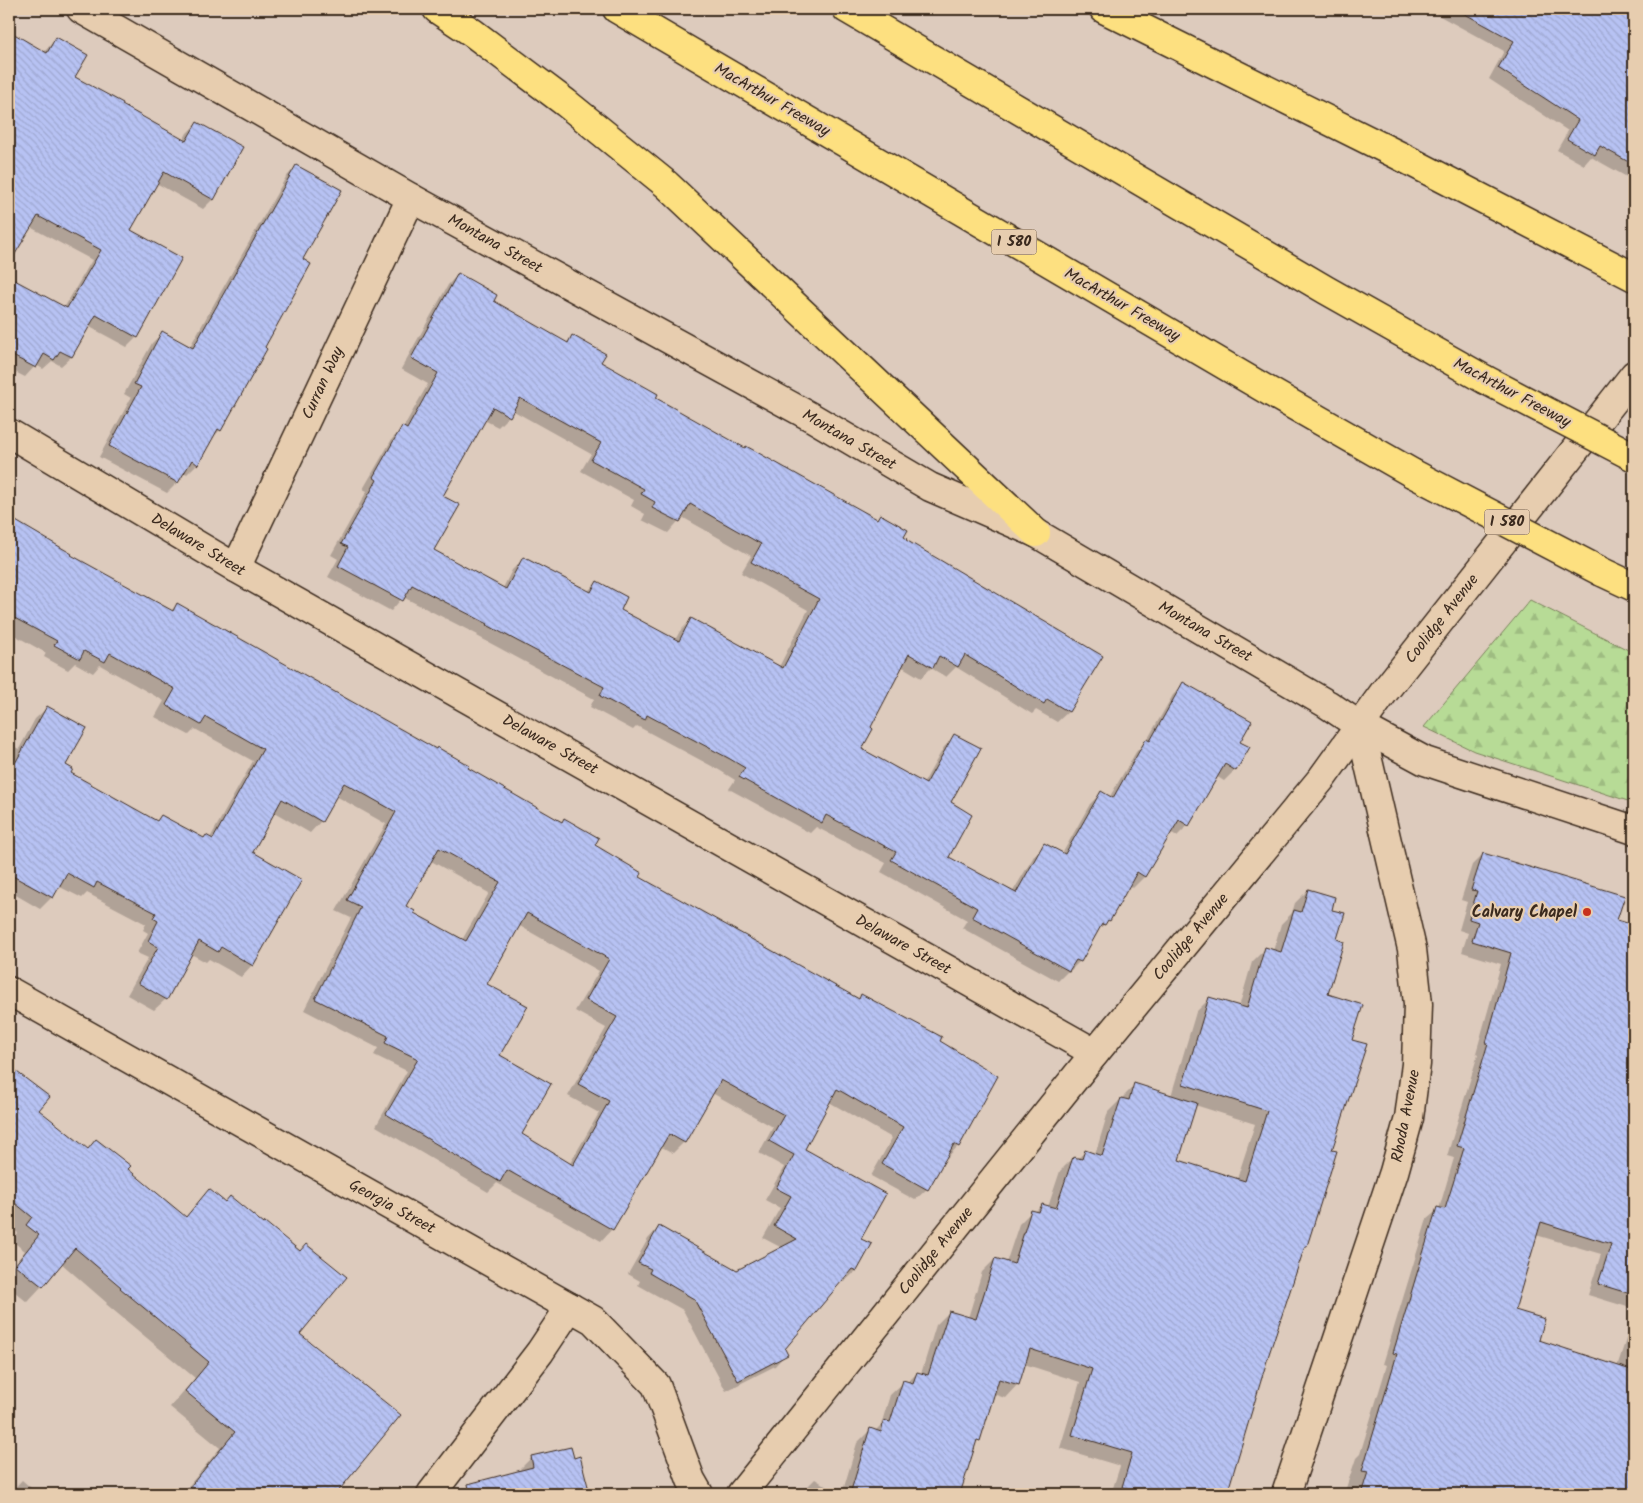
<svg xmlns="http://www.w3.org/2000/svg" width="1643" height="1503" font-family="Kalam,sans-serif">
<style>
.forest{fill:url(#forest-firs);stroke:#79825a}
.shadow{fill:#0003;fill-rule:evenodd}
.building{fill:url(#building-back-hatch);stroke:#3b2a1e;fill-rule:evenodd}
.lines{fill:none;stroke-linecap:round;stroke-linejoin:round}
.minor-casing{stroke:#3b2a1e;stroke-width:31}
.highway-casing{stroke:#3b2a1e;stroke-width:31}
.minor{stroke:#e7cdaf;stroke-width:28}
.highway{stroke:#fde080;stroke-width:28}
.highway-bridge-casing{stroke:#3b2a1e;stroke-width:31;stroke-linecap:butt}
.highway-bridge{stroke:#fde080;stroke-width:28}
.poi-dot{fill:#c8321e;stroke:#e7cdaf;stroke-width:2}
.labels{text-anchor:middle;dominant-baseline:central;stroke-width:4.5;stroke-linejoin:round;paint-order:stroke}
.shield{fill:#e7cdaf;stroke:#6f5b4a;stroke-width:1}
.shield-label{font-size:15px;font-weight:bold;fill:#3b2a1e}
.street-label{font-size:16px;fill:#3b2a1e;stroke:#e7cdaf}
.poi-label{font-size:16px;font-weight:bold;fill:#3b2a1e;stroke:#e7cdaf;text-anchor:end}
</style>
<defs>
<pattern id="forest-firs" width="22" height="20" patternUnits="userSpaceOnUse" patternTransform="scale(1.25)"><rect width="22" height="20" fill="#b7db96"/><path d="M5 1l3.5 6h-7zM16 11l3.5 6h-7z" fill="#9ebc81"/></pattern>
<pattern id="building-back-hatch" width="6" height="6" patternUnits="userSpaceOnUse" patternTransform="scale(1.25)"><rect width="6" height="6" fill="#b7c2f3"/><path d="M-1 5l2 2M0 0l6 6M5-1l2 2" fill="none" stroke="#9ea7d0"/></pattern>
</defs>
<rect width="100%" height="100%" fill="#ddcbbd"/>
<filter id="ink" filterUnits="userSpaceOnUse"><feTurbulence type="fractalNoise" baseFrequency=".02" numOctaves="2"/><feDisplacementMap in="SourceGraphic" scale="10" xChannelSelector="R" yChannelSelector="G"/><feConvolveMatrix kernelMatrix="1 2 1 2 8 2 1 2 1" color-interpolation-filters="sRGB"/></filter>
<g filter="url(#ink)">
<path class="forest" d="M 1530,600 L 1634,653 L 1634,803 L 1474,751 L 1424,727 Z"/>
<g class="shadow">
<path d="M 1427,9 L 1634,9 L 1634,181 L 1591,157 L 1584,165 L 1557,150 L 1568,131 L 1489,79 L 1504,51 Z"/>
<path d="M 9,32 L 44,52 L 56,39 L 74,77 L 120,106 L 183,140 L 187,133 L 197,123 L 213,199 L 203,209 L 156,183 L 129,231 L 137,337 L 127,347 L 88,326 L 71,357 L 61,366 L 52,361 L 43,369 L 36,365 L 25,377 L 9,369 L 9,278 L 64,308 L 92,260 L 30,227 L 9,262 Z"/>
<path d="M 297,166 L 301,260 L 263,348 L 220,430 L 211,439 L 197,464 L 187,474 L 183,472 L 177,483 L 167,493 L 99,457 L 131,398 L 124,394 L 152,343 L 162,333 L 189,348 L 286,177 Z"/>
<path d="M 458,274 L 492,301 L 566,343 L 572,337 L 599,363 L 654,399 L 876,520 L 880,515 L 904,541 L 1101,656 L 1068,712 L 1057,722 L 1036,710 L 1032,714 L 956,667 L 946,677 L 931,668 L 921,678 L 901,666 L 869,728 L 860,750 L 923,784 L 944,747 L 955,736 L 949,803 L 947,857 L 1012,893 L 1034,856 L 1045,845 L 1062,854 L 1090,804 L 1101,793 L 1109,798 L 1136,752 L 1147,740 L 1173,695 L 1184,684 L 1239,742 L 1235,770 L 1224,781 L 1216,776 L 1188,825 L 1177,836 L 1170,832 L 1144,877 L 1133,888 L 1128,885 L 1109,920 L 1097,931 L 1080,961 L 1069,972 L 1067,972 L 1058,981 L 962,928 L 967,920 L 881,872 L 886,863 L 816,827 L 810,833 L 729,789 L 735,780 L 719,770 L 637,726 L 633,730 L 590,707 L 594,699 L 477,636 L 478,635 L 403,597 L 391,611 L 328,577 L 338,559 L 331,555 L 367,491 L 363,489 L 392,439 L 403,428 L 428,384 L 401,369 L 448,285 ZM 512,410 L 591,454 L 581,471 L 634,500 L 631,506 L 645,514 L 642,520 L 668,533 L 682,517 L 751,556 L 741,573 L 808,610 L 779,667 L 691,620 L 680,631 L 675,640 L 619,610 L 597,582 L 587,592 L 523,559 L 512,570 L 503,588 L 433,551 L 441,496 L 484,420 L 498,427 L 509,416 Z"/>
<path d="M 9,519 L 70,554 L 69,555 L 171,611 L 177,604 L 561,823 L 564,819 L 593,846 L 638,878 L 858,999 L 862,995 L 939,1042 L 958,1146 L 947,1158 L 945,1157 L 927,1189 L 915,1200 L 871,1176 L 892,1138 L 829,1102 L 803,1149 L 860,1239 L 870,1245 L 856,1271 L 844,1282 L 841,1280 L 783,1349 L 786,1354 L 775,1366 L 726,1391 L 683,1310 L 638,1285 L 640,1281 L 628,1274 L 648,1239 L 659,1227 L 737,1271 L 782,1248 L 763,1238 L 780,1208 L 765,1200 L 784,1167 L 759,1153 L 773,1127 L 712,1093 L 684,1142 L 673,1153 L 660,1146 L 612,1229 L 601,1241 L 497,1183 L 488,1192 L 376,1126 L 407,1071 L 374,1055 L 378,1048 L 304,1010 L 351,918 L 336,911 L 386,824 L 336,796 L 321,821 L 310,833 L 274,812 L 251,852 L 252,965 L 241,977 L 209,959 L 206,962 L 191,954 L 166,999 L 154,1010 L 127,995 L 148,958 L 137,953 L 148,933 L 143,930 L 146,924 L 87,893 L 82,898 L 58,886 L 52,897 L 40,909 L 9,891 L 9,884 L 37,834 L 9,819 L 9,744 L 19,749 L 35,719 L 47,708 L 65,765 L 69,773 L 156,822 L 161,816 L 204,839 L 210,838 L 253,761 L 195,729 L 189,735 L 155,717 L 164,701 L 100,665 L 93,673 L 75,663 L 68,670 L 44,657 L 46,653 L 9,632 ZM 431,861 L 489,893 L 462,940 L 412,914 L 405,907 ZM 518,925 L 599,971 L 575,1011 L 606,1028 L 568,1096 L 599,1113 L 569,1165 L 521,1134 L 499,1055 L 485,985 Z"/>
<path d="M 1483,854 L 1616,921 L 1634,927 L 1634,1309 L 1588,1295 L 1601,1254 L 1536,1235 L 1513,1311 L 1537,1341 L 1617,1367 L 1634,1314 L 1634,1494 L 1560,1494 L 1514,1480 L 1510,1494 L 1344,1494 L 1356,1458 L 1360,1454 L 1387,1365 L 1383,1364 L 1427,1219 L 1439,1209 L 1454,1158 L 1447,1156 L 1478,1054 L 1476,1053 L 1501,964 L 1462,952 L 1468,933 L 1459,930 L 1467,902 L 1461,900 L 1472,865 Z"/>
<path d="M 1308,890 L 1330,910 L 1335,940 L 1327,995 L 1351,1040 L 1330,1150 L 1306,1246 L 1302,1249 L 1268,1354 L 1227,1494 L 1111,1494 L 1120,1466 L 1060,1448 L 1080,1382 L 1024,1364 L 1018,1384 L 1005,1398 L 993,1394 L 978,1440 L 974,1444 L 959,1494 L 842,1494 L 857,1443 L 870,1430 L 875,1431 L 881,1425 L 890,1395 L 904,1382 L 907,1383 L 917,1373 L 921,1374 L 936,1325 L 949,1312 L 968,1318 L 982,1272 L 995,1259 L 1006,1263 L 1019,1224 L 1032,1211 L 1035,1212 L 1042,1205 L 1048,1207 L 1060,1171 L 1073,1158 L 1077,1159 L 1085,1152 L 1095,1155 L 1108,1112 L 1135,1085 L 1171,1096 L 1196,1012 L 1209,999 L 1239,1007 L 1252,962 L 1265,949 L 1273,951 L 1281,924 L 1292,913 L 1295,903 ZM 1195,1105 L 1255,1124 L 1237,1179 L 1178,1161 Z"/>
<path d="M 11,1070 L 37,1111 L 87,1150 L 96,1140 L 126,1169 L 185,1218 L 209,1191 L 299,1334 L 399,1415 L 335,1494 L 182,1494 L 220,1448 L 170,1407 L 195,1378 L 106,1304 L 107,1303 L 61,1263 L 42,1286 L 27,1302 L 9,1287 L 9,1271 L 25,1251 L 12,1241 L 18,1233 L 9,1226 L 9,1072 Z"/>
<path d="M 580,1457 L 589,1494 L 470,1494 L 483,1481 L 516,1473 L 531,1458 L 573,1459 Z"/>
<path d="M 815,1479 L 839,1494 L 800,1494 Z"/>
<path d="M 22,1480 L 38,1494 L 9,1494 Z"/>
</g>
<g class="building">
<path d="M 1456,9 L 1634,9 L 1634,165 L 1600,146 L 1595,155 L 1567,139 L 1578,120 L 1498,68 L 1514,41 Z"/>
<path d="M 9,31 L 47,53 L 56,37 L 88,55 L 75,77 L 123,103 L 122,105 L 186,141 L 197,122 L 243,147 L 214,200 L 164,172 L 131,230 L 182,258 L 138,338 L 96,315 L 72,357 L 60,351 L 54,360 L 44,354 L 36,368 L 9,354 L 9,277 L 67,308 L 101,250 L 38,216 L 9,264 Z"/>
<path d="M 296,165 L 342,190 L 303,259 L 311,264 L 265,347 L 267,349 L 221,431 L 218,429 L 198,465 L 192,460 L 178,483 L 109,446 L 141,387 L 134,384 L 162,331 L 193,348 Z"/>
<path d="M 458,273 L 497,295 L 494,301 L 568,343 L 572,335 L 606,354 L 601,362 L 658,394 L 656,398 L 745,448 L 746,446 L 877,519 L 880,514 L 908,530 L 904,537 L 907,539 L 906,540 L 1103,656 L 1069,712 L 1047,699 L 1044,704 L 965,655 L 958,667 L 939,656 L 933,668 L 909,654 L 871,727 L 873,729 L 862,749 L 926,784 L 954,734 L 981,748 L 951,802 L 972,815 L 949,857 L 1016,893 L 1044,843 L 1065,854 L 1101,791 L 1113,798 L 1146,739 L 1150,741 L 1183,682 L 1252,721 L 1240,742 L 1250,747 L 1236,771 L 1225,764 L 1189,826 L 1179,820 L 1145,877 L 1137,872 L 1110,921 L 1108,920 L 1105,925 L 1102,924 L 1081,962 L 1076,960 L 1069,971 L 972,917 L 977,908 L 891,860 L 896,852 L 826,815 L 822,823 L 739,777 L 745,768 L 730,759 L 647,715 L 645,720 L 600,696 L 604,687 L 487,625 L 488,624 L 412,585 L 403,601 L 338,566 L 348,547 L 341,544 L 377,480 L 373,477 L 402,426 L 407,429 L 438,373 L 411,358 ZM 520,398 L 601,443 L 591,460 L 644,489 L 641,494 L 655,502 L 652,508 L 680,522 L 690,504 L 761,544 L 751,562 L 819,599 L 783,668 L 691,618 L 679,641 L 621,610 L 627,597 L 597,581 L 591,592 L 523,557 L 506,589 L 434,550 L 460,505 L 443,496 L 493,407 L 510,417 Z"/>
<path d="M 9,517 L 72,554 L 71,555 L 173,611 L 177,603 L 436,749 L 437,747 L 470,766 L 468,768 L 562,822 L 564,818 L 599,838 L 595,845 L 642,873 L 640,877 L 859,999 L 861,994 L 942,1037 L 940,1041 L 998,1076 L 959,1147 L 954,1144 L 928,1190 L 882,1164 L 903,1127 L 837,1089 L 805,1149 L 886,1194 L 861,1239 L 872,1244 L 857,1271 L 852,1269 L 785,1349 L 788,1355 L 738,1381 L 694,1299 L 649,1273 L 651,1269 L 638,1263 L 659,1226 L 737,1270 L 797,1239 L 774,1226 L 791,1196 L 776,1188 L 794,1155 L 769,1141 L 784,1115 L 721,1080 L 685,1143 L 669,1134 L 613,1230 L 507,1170 L 500,1182 L 386,1114 L 418,1059 L 385,1043 L 388,1036 L 315,999 L 361,907 L 347,900 L 396,812 L 344,783 L 322,822 L 282,799 L 253,852 L 302,880 L 253,966 L 221,947 L 218,952 L 199,941 L 167,1000 L 138,983 L 158,947 L 148,941 L 158,921 L 153,918 L 156,913 L 97,882 L 94,888 L 67,873 L 53,898 L 9,874 L 9,774 L 47,706 L 87,728 L 66,765 L 73,769 L 71,773 L 157,821 L 161,815 L 204,838 L 206,835 L 213,839 L 263,749 L 206,717 L 201,725 L 166,705 L 175,689 L 110,653 L 105,662 L 84,651 L 80,659 L 54,645 L 57,641 L 9,615 ZM 439,848 L 500,882 L 466,941 L 414,913 L 415,911 L 406,906 ZM 527,913 L 609,959 L 586,1000 L 617,1017 L 578,1084 L 609,1101 L 573,1165 L 522,1134 L 551,1084 L 500,1055 L 528,1006 L 487,984 Z"/>
<path d="M 1483,853 L 1625,896 L 1617,920 L 1634,925 L 1634,1295 L 1598,1284 L 1611,1244 L 1541,1222 L 1515,1310 L 1545,1319 L 1539,1340 L 1634,1371 L 1634,1494 L 1361,1494 L 1368,1472 L 1362,1471 L 1397,1354 L 1393,1353 L 1437,1207 L 1445,1209 L 1464,1148 L 1457,1146 L 1488,1043 L 1486,1043 L 1511,953 L 1472,941 L 1478,922 L 1469,919 L 1477,891 L 1471,890 Z"/>
<path d="M 1308,889 L 1335,897 L 1332,910 L 1345,913 L 1337,939 L 1344,942 L 1328,994 L 1363,1005 L 1352,1040 L 1367,1044 L 1332,1150 L 1337,1151 L 1307,1246 L 1305,1246 L 1269,1354 L 1227,1494 L 1145,1494 L 1122,1487 L 1132,1453 L 1072,1435 L 1092,1369 L 1030,1349 L 1019,1385 L 999,1379 L 980,1441 L 977,1440 L 960,1494 L 850,1494 L 870,1428 L 881,1432 L 884,1420 L 890,1422 L 903,1380 L 913,1383 L 917,1372 L 928,1375 L 949,1311 L 976,1319 L 995,1258 L 1014,1264 L 1031,1210 L 1039,1212 L 1042,1204 L 1056,1208 L 1073,1157 L 1082,1159 L 1085,1150 L 1102,1156 L 1121,1098 L 1129,1100 L 1134,1083 L 1197,1103 L 1179,1160 L 1245,1181 L 1267,1111 L 1183,1084 L 1209,997 L 1247,1008 L 1265,947 L 1281,952 L 1294,910 L 1301,912 Z"/>
<path d="M 9,1066 L 50,1097 L 39,1110 L 88,1149 L 96,1139 L 131,1166 L 128,1169 L 186,1217 L 209,1189 L 225,1202 L 230,1196 L 264,1224 L 265,1222 L 300,1251 L 306,1244 L 347,1277 L 300,1334 L 401,1415 L 336,1494 L 184,1494 L 235,1432 L 185,1391 L 209,1362 L 120,1288 L 121,1287 L 75,1248 L 43,1287 L 15,1265 L 39,1235 L 26,1225 L 32,1217 L 9,1198 Z"/>
<path d="M 571,1447 L 574,1458 L 580,1456 L 590,1494 L 470,1494 L 468,1484 L 533,1467 L 531,1456 Z"/>
</g>
<g class="lines">
<defs>
<g id="minor">
<path d="M 81,9 L 411,198 L 813,418 L 930,487 L 1036,533 L 1327,704 L 1360,726 L 1425,761 L 1634,830"/>
<path d="M 9,433 L 236,568 L 1095,1053"/>
<path d="M 236,568 L 411,198"/>
<path d="M 9,991 L 593,1320 L 656,1385 L 691,1480 L 699,1494"/>
<path d="M 431,1494 L 540,1352 L 570,1307"/>
<path d="M 741,1494 L 1095,1053 L 1322,778 L 1384,692 L 1634,375"/>
<path d="M 1286,1494 L 1394,1172 L 1409,1118 L 1416,1064 L 1418,1004 L 1412,949 L 1360,726"/>
</g>
<g id="highway">
<path d="M 437,9 L 473,33 L 566,103 L 666,184 L 1036,533"/>
<path d="M 617,9 L 1267,390 L 1412,473"/>
<path d="M 847,9 L 1326,290 L 1484,379"/>
<path d="M 1104,9 L 1398,155 L 1634,277"/>
<path d="M 1602,572 L 1634,587"/>
</g>
</defs>
<use href="#minor" class="minor-casing"/>
<use href="#highway" class="highway-casing"/>
<use href="#minor" class="minor"/>
<use href="#highway" class="highway"/>
<defs>
<g id="highway-bridge">
<path d="M 1484,379 L 1634,457"/>
<path d="M 1412,473 L 1602,572"/>
</g>
</defs>
<use href="#highway-bridge" class="highway-bridge-casing"/>
<use href="#highway-bridge" class="highway-bridge"/>
</g>
</g>
<circle class="poi-dot" cx="1587" cy="912" r="5"/>
<g class="labels">
<g class="shield">
<rect x="991.5" y="229.5" width="45" height="25" rx="4"/>
<rect x="1484.5" y="509.5" width="45" height="25" rx="4"/>
</g>
<g class="shield-label">
<text x="1014" y="242">I 580</text>
<text x="1507" y="522">I 580</text>
</g>
<g class="street-label">
<text transform="translate(772 100) rotate(30)">MacArthur Freeway</text>
<text transform="translate(495 244) rotate(29)">Montana Street</text>
<text transform="translate(1122 305) rotate(30)">MacArthur Freeway</text>
<text transform="translate(323 383) rotate(-65)">Curran Way</text>
<text transform="translate(1512 393) rotate(28)">MacArthur Freeway</text>
<text transform="translate(849 440) rotate(30)">Montana Street</text>
<text transform="translate(198 545) rotate(31)">Delaware Street</text>
<text transform="translate(1442 619) rotate(-52)">Coolidge Avenue</text>
<text transform="translate(1205 632) rotate(30)">Montana Street</text>
<text transform="translate(550 745) rotate(29)">Delaware Street</text>
<text transform="translate(1191 937) rotate(-50)">Coolidge Avenue</text>
<text transform="translate(903 945) rotate(29)">Delaware Street</text>
<text transform="translate(1406 1116) rotate(-79)">Rhoda Avenue</text>
<text transform="translate(392 1207) rotate(29)">Georgia Street</text>
<text transform="translate(936 1251) rotate(-51)">Coolidge Avenue</text>
</g>
<g class="poi-label">
<text x="1577" y="912">Calvary Chapel</text>
</g>
</g>
<rect width="1643" height="1503" fill="none" stroke="#e7cdaf" stroke-width="30"/>
<rect x="15" y="15" width="1613" height="1473" fill="none" stroke="#3b2a1e" stroke-width="2" filter="url(#ink)"/>
</svg>
